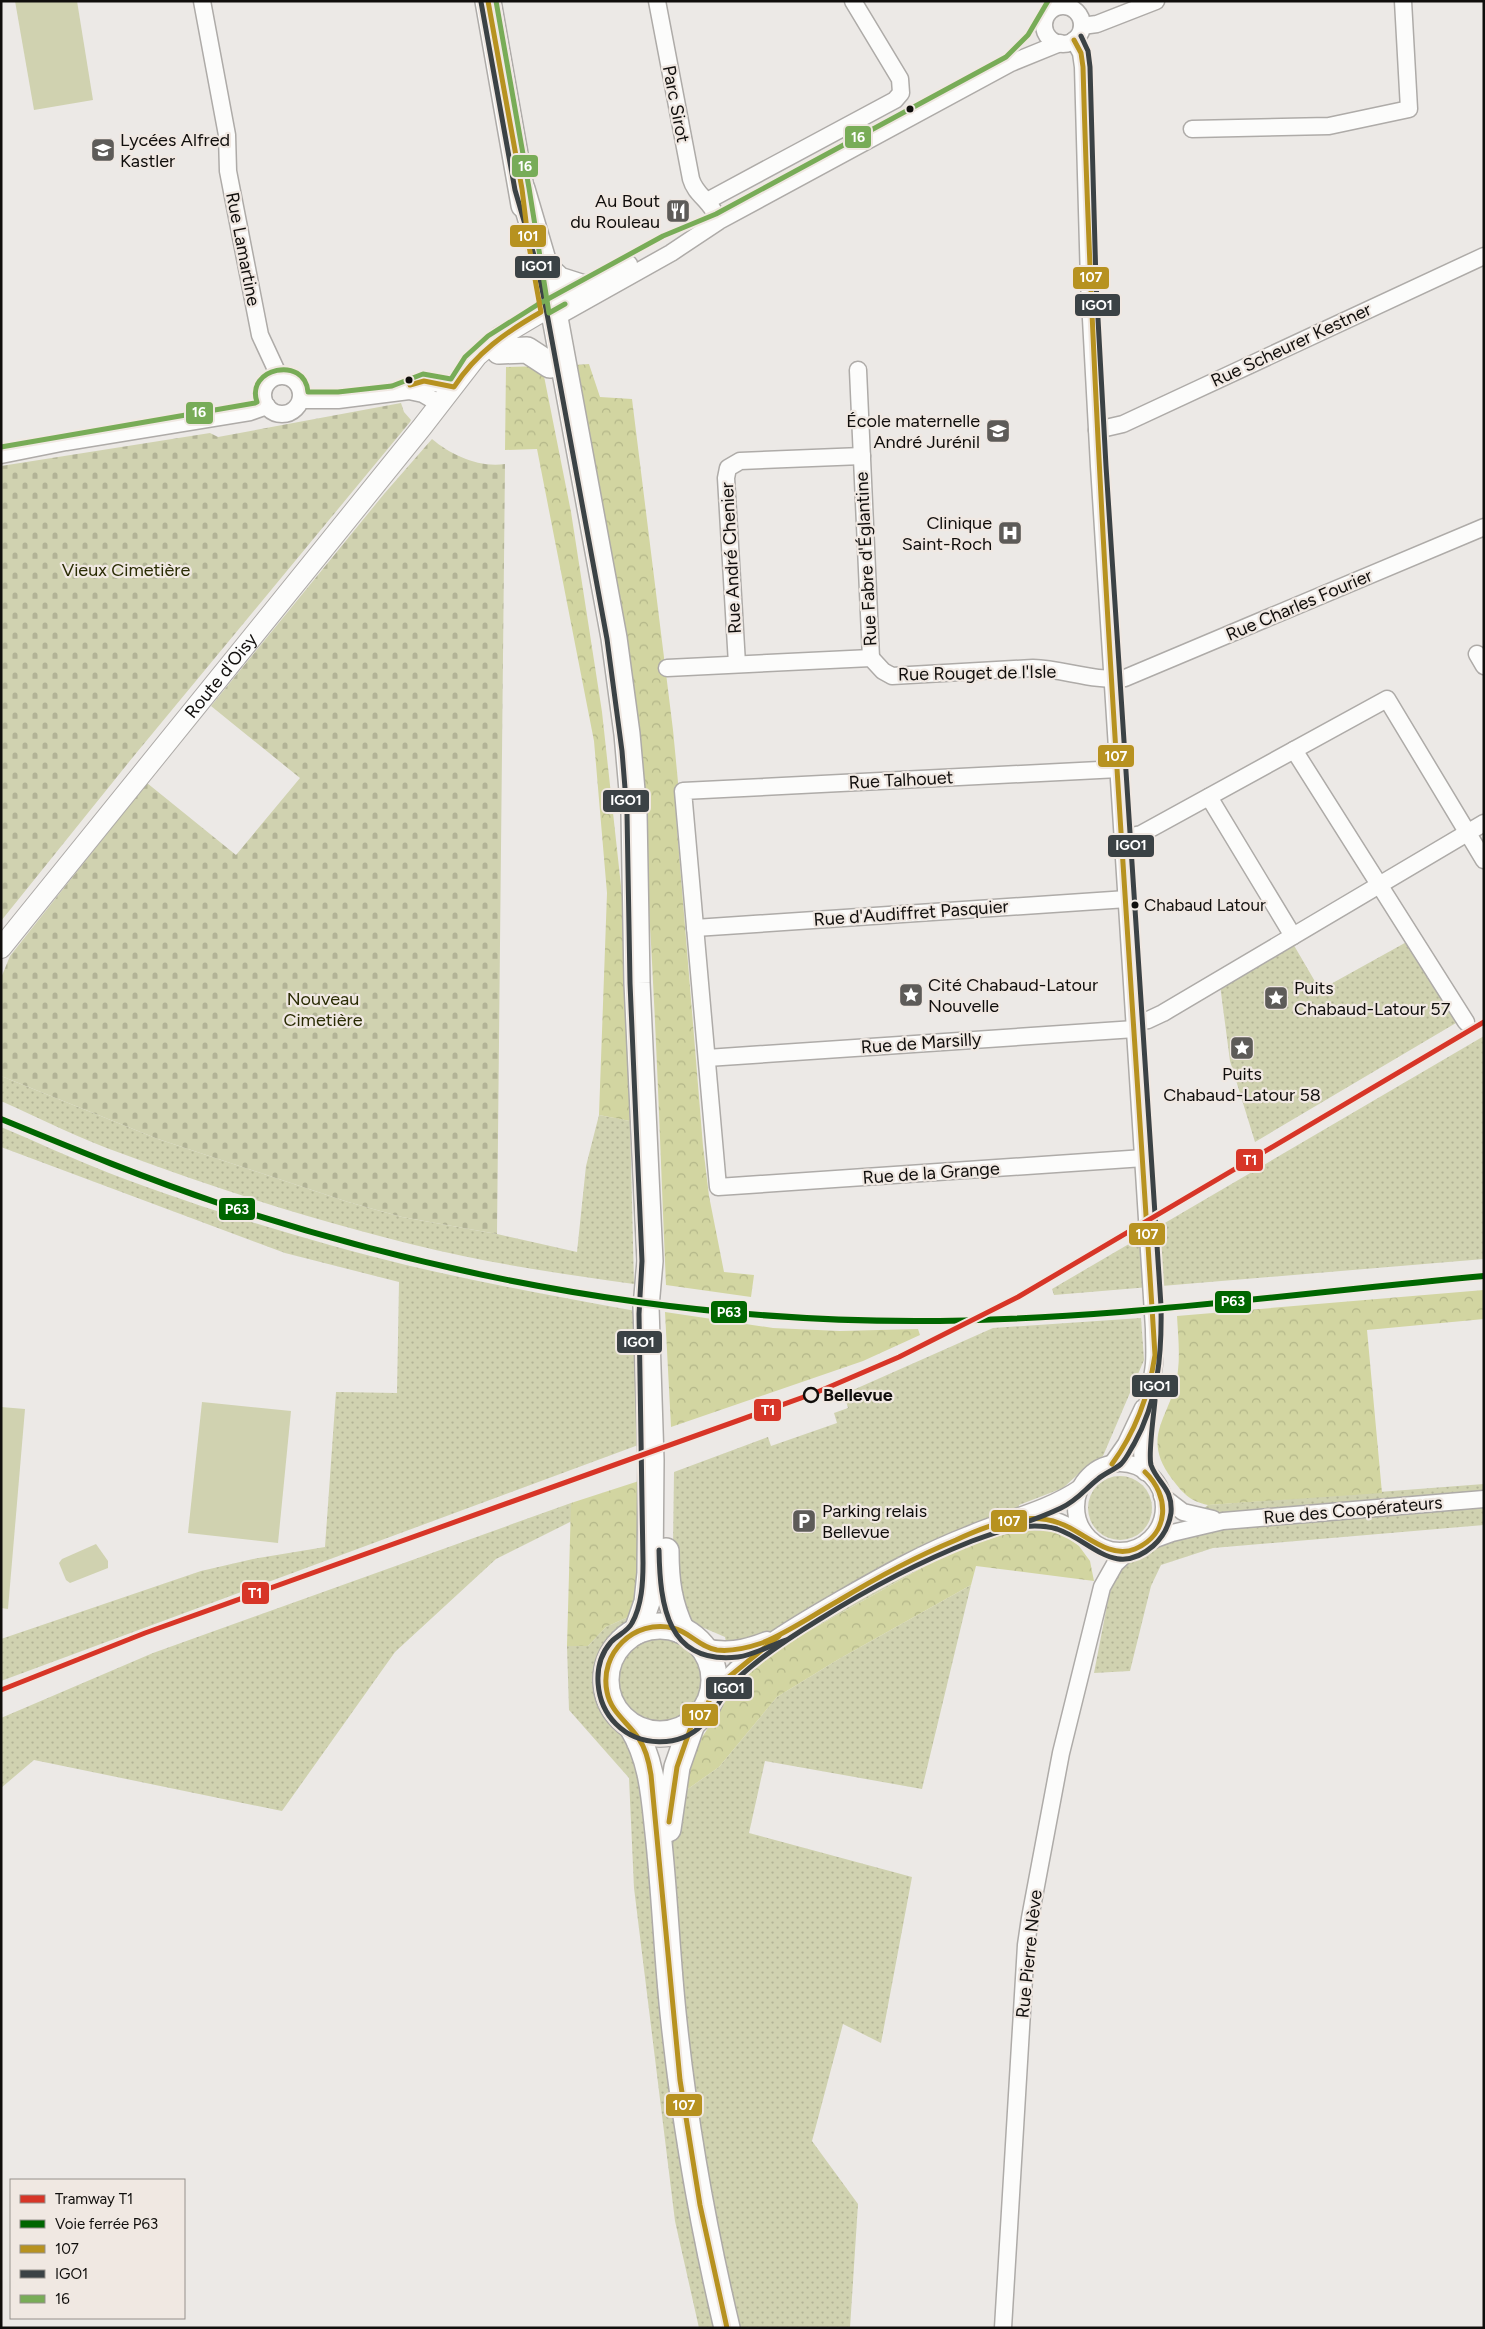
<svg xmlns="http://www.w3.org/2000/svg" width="1485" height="2329" font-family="Figtree,sans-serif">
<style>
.grass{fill:url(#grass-dots)}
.forest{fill:url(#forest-crowns)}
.cemetery{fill:url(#cemetery-stones)}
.park{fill:#d0d2b0}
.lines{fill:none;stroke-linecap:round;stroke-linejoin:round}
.minor-casing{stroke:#aeaba8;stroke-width:19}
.tertiary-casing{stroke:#aeaba8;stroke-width:22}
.primary-casing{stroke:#aeaba8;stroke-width:28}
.minor{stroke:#fcfcfb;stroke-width:16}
.tertiary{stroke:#fcfcfb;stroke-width:20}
.primary{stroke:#fcfcfb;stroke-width:25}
.bus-1-casing{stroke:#f0e8e2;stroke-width:9}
.bus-2-casing{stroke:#f0e8e2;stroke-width:9}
.bus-3-casing{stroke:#f0e8e2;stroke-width:9}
.bus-4-casing{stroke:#f0e8e2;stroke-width:9}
.bus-1{stroke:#b79220;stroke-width:5}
.bus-2{stroke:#3b4245;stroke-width:5}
.bus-3{stroke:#78ac57;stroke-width:5}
.bus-4{stroke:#b79220;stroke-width:5}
.rail-1-casing{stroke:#f0e8e2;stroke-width:10}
.rail-1{stroke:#060;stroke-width:6}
.tram-1-casing{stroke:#f0e8e2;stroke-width:9}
.tram-1{stroke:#d73527;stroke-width:5}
.bus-dot{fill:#100e0c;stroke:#f0e8e2;stroke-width:2}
.stop-dot{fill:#f0e8e2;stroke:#100e0c;stroke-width:2.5}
.labels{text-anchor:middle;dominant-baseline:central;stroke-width:4.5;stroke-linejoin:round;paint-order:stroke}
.bus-label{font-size:17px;fill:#100e0c;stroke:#f0e8e2;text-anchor:start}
.street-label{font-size:18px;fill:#100e0c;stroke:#f0e8e2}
.poi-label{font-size:18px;fill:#100e0c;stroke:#f0e8e2;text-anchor:start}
.park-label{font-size:18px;fill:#2a2c04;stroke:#f0e8e2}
.stop-label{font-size:18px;font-weight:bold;fill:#100e0c;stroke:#f0e8e2;text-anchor:start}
.line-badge{stroke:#f0e8e2;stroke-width:2}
.badge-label{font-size:14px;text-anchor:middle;font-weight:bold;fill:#fff}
</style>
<defs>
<pattern id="grass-dots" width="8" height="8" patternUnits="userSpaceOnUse" patternTransform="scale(1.25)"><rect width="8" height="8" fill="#d0d2b0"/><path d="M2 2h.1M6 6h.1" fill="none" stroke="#b2b396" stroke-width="1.8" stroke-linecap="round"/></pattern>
<pattern id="forest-crowns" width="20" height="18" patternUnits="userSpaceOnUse" patternTransform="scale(1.25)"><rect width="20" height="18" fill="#d2d5a1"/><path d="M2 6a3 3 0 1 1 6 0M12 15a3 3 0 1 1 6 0" fill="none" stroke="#b3b689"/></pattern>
<pattern id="cemetery-stones" width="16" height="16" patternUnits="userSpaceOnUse" patternTransform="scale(1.25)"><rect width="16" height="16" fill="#d0d2b0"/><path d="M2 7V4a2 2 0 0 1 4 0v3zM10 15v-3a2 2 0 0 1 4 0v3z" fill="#b2b396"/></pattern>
</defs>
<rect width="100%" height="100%" fill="#ece9e6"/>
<g class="grass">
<path d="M 1412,939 L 1461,1020 L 1255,1142 L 1230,1061 L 1220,985 L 1292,942 L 1320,990 Z"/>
<path d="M 1484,1036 L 1484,1259 L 1054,1295 L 1052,1289 Z"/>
<path d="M 1,1076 L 158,1139 L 348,1202 L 402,1217 L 497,1234 L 577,1252 L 586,1166 L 599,1115 L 630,1121 L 634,1284 C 577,1276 520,1268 463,1256 C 348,1231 233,1195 123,1154 C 81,1139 41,1119 1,1101 Z"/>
<path d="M 1,1127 C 37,1142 73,1159 109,1173 C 203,1209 309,1241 406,1265 C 482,1283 559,1297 636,1311 L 641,1444 L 1,1681 L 1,1639 L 201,1571 L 253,1559 L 325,1547 L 336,1392 L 397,1393 L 399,1282 L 285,1253 L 1,1147 Z"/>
<path d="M 1141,1318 L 1144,1360 L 1103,1456 L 1086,1467 L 1063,1488 L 1019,1505 L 1018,1530 L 954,1550 L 773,1651 L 734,1688 L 725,1637 L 690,1622 L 675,1596 L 673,1548 L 674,1472 L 768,1437 L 771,1446 L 837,1423 L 834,1413 L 848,1408 L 844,1394 L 993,1328 Z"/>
<circle cx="1120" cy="1508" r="32"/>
<path d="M 1484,1484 L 1484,1525 L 1213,1548 L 1161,1565 L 1151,1586 L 1130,1671 L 1094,1673 L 1109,1595 L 1120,1567 L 1147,1554 L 1208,1505 Z"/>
<path d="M 571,1503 L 572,1521 L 496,1559 L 395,1652 L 282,1811 L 34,1760 L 1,1788 L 1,1718 L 153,1653 Z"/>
<path d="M 971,1585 L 922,1789 L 765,1761 L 749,1833 L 912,1877 L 881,2043 L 843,2024 L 812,2141 L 858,2204 L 850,2328 L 699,2328 L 675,2221 L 634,1888 L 629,1778 L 569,1710 L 567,1646 L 588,1646 L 606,1627 L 639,1612 C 590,1656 575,1682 623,1736 C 629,1743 632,1751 638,1758 C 648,1770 672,1782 685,1791 L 719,1767 L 777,1697 L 839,1659 Z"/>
<circle cx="660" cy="1680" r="43"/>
</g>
<g class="forest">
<path d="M 589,364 L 600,397 L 632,399 L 673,730 L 678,782 L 676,816 L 703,1146 L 709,1196 L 724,1272 L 754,1275 L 751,1297 L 666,1285 C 658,1099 653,912 635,727 C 624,605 598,485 575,365 Z"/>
<path d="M 542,366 L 571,512 L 602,712 L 622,895 L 630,1121 L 599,1115 L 607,893 L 594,741 L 537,449 L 505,450 L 506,367 Z"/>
<path d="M 1484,1290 L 1484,1319 L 1367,1330 L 1382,1493 L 1208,1505 C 1189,1501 1183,1493 1172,1479 C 1138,1434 1174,1415 1178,1370 C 1180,1353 1178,1334 1177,1316 Z"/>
<path d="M 665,1312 L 773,1328 L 840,1331 L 918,1329 L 920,1335 L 863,1361 L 671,1427 Z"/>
<path d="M 642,1480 L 639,1612 L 606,1627 L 588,1646 L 567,1646 L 571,1503 Z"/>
<path d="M 1018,1530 L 1058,1531 L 1079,1546 L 1090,1561 L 1094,1581 L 976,1566 L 971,1585 L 839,1659 L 777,1697 L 719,1767 L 685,1791 L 697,1745 L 734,1688 L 773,1651 L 954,1550 Z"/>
</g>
<g class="cemetery">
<path d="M 401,403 L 404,412 L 411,420 L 410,422 L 133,757 L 1,921 L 1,466 L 210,433 L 218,437 Z"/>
<path d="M 432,439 C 451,455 479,468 505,464 L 497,1234 L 402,1217 L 348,1202 L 158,1139 L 1,1076 L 1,978 L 10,956 L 147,783 L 236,855 L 300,778 L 211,706 L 384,494 Z"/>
</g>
<g class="park">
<path d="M 15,1 L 77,1 L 93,100 L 34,110 Z"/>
<path d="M 202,1402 L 291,1411 L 278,1543 L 188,1533 Z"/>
<path d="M 1,1407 L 25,1409 L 8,1609 L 1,1608 Z"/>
<path d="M 96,1544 L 108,1561 L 108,1568 L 70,1583 L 66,1580 L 59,1563 L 62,1559 Z"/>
</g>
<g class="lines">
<defs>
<g id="minor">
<path d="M 202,1 L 227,135 L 228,171 L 260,335 L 279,376"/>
<path d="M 657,1 L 691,179 C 695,193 706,198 713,210"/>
<circle cx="1063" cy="25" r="19"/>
<path d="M 1082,26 L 1097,24 L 1156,1"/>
<path d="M 1074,40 L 1081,53 L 1083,67 L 1089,282 L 1099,466 L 1154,1329 C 1154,1341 1155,1352 1154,1364 C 1151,1393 1136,1445 1145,1472"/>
<path d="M 1192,129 L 1329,126 L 1409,109 L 1403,1"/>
<path d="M 707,201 L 895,100 L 901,93 L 900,79 L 853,1"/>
<path d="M 553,305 L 629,264"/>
<path d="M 555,318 L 671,253 L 719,221 L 1011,63 L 1060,43"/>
<path d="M 858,370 L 871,658"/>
<circle cx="282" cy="395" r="19"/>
<path d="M 401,390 L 424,381 L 454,387"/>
<path d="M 301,400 L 338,400 L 409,391 L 423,394 L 440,404"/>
<path d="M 1097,430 L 1123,424 L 1484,256"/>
<path d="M 1,455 L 66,442 L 250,412 L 267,406"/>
<path d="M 1477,654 L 1484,666"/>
<path d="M 737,664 L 726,478 L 728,468 L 740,461 L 862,456"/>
<path d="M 667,668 L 871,658 L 883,671 L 892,676 L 1033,668 C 1064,669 1094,682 1125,678 L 1484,527"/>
<path d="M 1294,750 L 1466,1022"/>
<path d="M 1119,769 L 683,791 L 718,1187 L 1144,1158"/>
<path d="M 1209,797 L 1293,936"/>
<path d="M 1123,838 L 1141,834 L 1387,699 L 1484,860"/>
<path d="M 695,928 L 1127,899"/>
<path d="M 1135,1022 L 1148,1020 L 1163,1013 L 1484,823"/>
<path d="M 707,1058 L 1135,1029"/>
<circle cx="1120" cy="1507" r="44"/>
<path d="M 1112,1464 L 1126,1444 L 1143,1408"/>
<path d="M 1162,1496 L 1183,1512 L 1213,1519"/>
<path d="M 1022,1520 L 1059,1522 L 1084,1533"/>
<path d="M 1147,1542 L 1172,1533 L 1223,1521 L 1484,1499"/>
<path d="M 701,1646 C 725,1653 744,1649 767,1640"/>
<path d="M 712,1695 C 746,1653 796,1625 843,1598 C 883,1575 924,1552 968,1535 C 1005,1519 1046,1511 1080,1488"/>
<path d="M 1003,2328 L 1026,1945 L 1030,1918 L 1061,1753 L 1102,1587 L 1115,1564 L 1129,1551"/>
</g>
<g id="tertiary">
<path id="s1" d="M 1,948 L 422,427 L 477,356 L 499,337 L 553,305"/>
</g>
<g id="primary">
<path d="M 488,1 L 524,205"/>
<path d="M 522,189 L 545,267 L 555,318 L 614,638 L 627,734 L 634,813 L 637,983 L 650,1261 L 646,1307 L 651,1460 L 650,1573 L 647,1602 L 637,1631"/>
<path d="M 545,267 L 559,280 L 584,288"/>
<path d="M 499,351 L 527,350 L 550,365"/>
<path d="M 666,1551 C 666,1581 669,1604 682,1631"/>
<circle cx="660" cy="1680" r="54"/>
<path d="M 632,1727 C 652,1760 654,1796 658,1833 C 665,1896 667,1959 674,2022 C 685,2125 703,2227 727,2328"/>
<path d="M 668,1829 L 677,1767 L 692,1724"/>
</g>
</defs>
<use href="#minor" class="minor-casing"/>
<use href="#tertiary" class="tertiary-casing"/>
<use href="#primary" class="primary-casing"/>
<use href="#minor" class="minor"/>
<use href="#tertiary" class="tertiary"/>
<use href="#primary" class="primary"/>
<defs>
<g id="bus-1">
<path d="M 1074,40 L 1081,53 L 1083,67 C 1095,497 1128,926 1155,1355 C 1149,1395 1136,1431 1112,1464"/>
<path d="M 669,1822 L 677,1767 L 692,1724 L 704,1711 L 712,1695 L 725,1680 L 779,1636"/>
<path d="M 727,2328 L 700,2205 L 680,2080 L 651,1775 C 649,1762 646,1749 639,1739 C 628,1722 611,1713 607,1692 C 599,1653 634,1619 673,1628 C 690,1632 699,1647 717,1650 C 732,1652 747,1648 762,1643 C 789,1632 813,1615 838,1601 C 876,1578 915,1557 956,1540 C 973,1532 991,1524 1010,1521 C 1025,1518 1043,1517 1059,1523 C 1083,1531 1108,1560 1135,1549 C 1170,1534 1170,1496 1145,1472"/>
</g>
<g id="bus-2">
<path d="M 481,2 L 515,190 L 538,269 L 548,319 L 607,639 L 622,751 L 627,813 L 630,983 L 642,1261 L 639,1314 L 643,1563 C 643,1582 642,1605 632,1623 C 628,1631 618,1635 611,1642 C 591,1665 595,1703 616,1724 C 639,1747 679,1748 702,1725 C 717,1711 723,1691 739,1677 C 764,1654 792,1636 820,1619 C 868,1589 919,1562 972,1541 C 1001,1530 1032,1522 1061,1508 C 1078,1500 1084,1490 1098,1479 C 1105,1473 1114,1470 1121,1464 C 1127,1458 1130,1450 1134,1444 C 1158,1401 1162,1355 1161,1306 L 1106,466 L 1096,282 L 1090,67 L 1088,51 L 1081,36"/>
<path d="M 1004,1530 C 1021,1526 1040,1524 1057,1529 C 1092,1541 1115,1579 1153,1546 C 1163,1537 1169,1526 1171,1513 C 1173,1488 1158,1484 1151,1465 C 1148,1454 1154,1413 1155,1400"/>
<path d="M 659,1550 C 660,1605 667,1665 738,1657 C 754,1655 771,1645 786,1640"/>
</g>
<g id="bus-3">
<path d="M 496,1 L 529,188 L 549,313 L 565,304"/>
<path d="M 1,447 L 255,403 L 257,402 C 245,368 305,355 308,392 L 338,392 L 392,386 L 423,374 L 451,379 L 465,357 L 488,336 L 537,305 L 663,236 L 716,214 L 1006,57 L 1028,35 L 1048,1"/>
</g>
<path id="bus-4" d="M 410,385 L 424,381 L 454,387 C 476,353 506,332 541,312 L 529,246 L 522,189 L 488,1"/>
</defs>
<use href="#bus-1" class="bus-1-casing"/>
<use href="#bus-2" class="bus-2-casing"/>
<use href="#bus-3" class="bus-3-casing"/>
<use href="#bus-4" class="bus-4-casing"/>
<use href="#bus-1" class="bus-1"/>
<use href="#bus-2" class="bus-2"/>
<use href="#bus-3" class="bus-3"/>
<use href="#bus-4" class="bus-4"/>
<defs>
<path id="rail-1" d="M 1,1119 C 74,1149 147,1179 221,1204 C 445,1278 679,1321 915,1321 C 1105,1321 1295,1293 1484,1276"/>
</defs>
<use href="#rail-1" class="rail-1-casing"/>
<use href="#rail-1" class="rail-1"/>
<defs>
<path id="tram-1" d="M 1,1690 L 145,1633 L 815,1393 L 899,1357 L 1018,1297 L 1484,1022"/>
</defs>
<use href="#tram-1" class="tram-1-casing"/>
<use href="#tram-1" class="tram-1"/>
</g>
<defs>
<symbol id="school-square" viewBox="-11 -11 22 22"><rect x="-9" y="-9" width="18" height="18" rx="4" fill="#5d5b58" stroke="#f0e8e2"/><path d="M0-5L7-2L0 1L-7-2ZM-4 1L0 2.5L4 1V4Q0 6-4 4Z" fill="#fff"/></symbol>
<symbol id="restaurant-square" viewBox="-11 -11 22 22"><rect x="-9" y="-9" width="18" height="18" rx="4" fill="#5d5b58" stroke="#f0e8e2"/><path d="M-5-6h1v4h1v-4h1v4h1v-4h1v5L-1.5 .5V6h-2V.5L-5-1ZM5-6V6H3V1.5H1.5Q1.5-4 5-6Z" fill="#fff"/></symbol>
<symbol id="hospital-square" viewBox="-11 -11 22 22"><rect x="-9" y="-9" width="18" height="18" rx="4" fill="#5d5b58" stroke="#f0e8e2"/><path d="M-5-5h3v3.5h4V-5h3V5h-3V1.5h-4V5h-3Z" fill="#fff"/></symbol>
<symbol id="sight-square" viewBox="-11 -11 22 22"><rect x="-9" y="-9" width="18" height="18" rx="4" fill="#5d5b58" stroke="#f0e8e2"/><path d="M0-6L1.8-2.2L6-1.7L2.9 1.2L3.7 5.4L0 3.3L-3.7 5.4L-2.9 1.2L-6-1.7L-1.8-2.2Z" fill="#fff"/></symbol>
<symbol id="parking-square" viewBox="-11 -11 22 22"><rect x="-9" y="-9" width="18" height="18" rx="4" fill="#5d5b58" stroke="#f0e8e2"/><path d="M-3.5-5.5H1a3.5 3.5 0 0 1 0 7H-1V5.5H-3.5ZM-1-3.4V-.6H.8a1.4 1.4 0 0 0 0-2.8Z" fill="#fff"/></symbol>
</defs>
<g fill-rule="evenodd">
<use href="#school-square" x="89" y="136" width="28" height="28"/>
<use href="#restaurant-square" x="664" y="197" width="28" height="28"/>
<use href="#school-square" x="984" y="417" width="28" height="28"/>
<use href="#hospital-square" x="996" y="519" width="28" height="28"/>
<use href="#sight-square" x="897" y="981" width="28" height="28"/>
<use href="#sight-square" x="1262" y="984" width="28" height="28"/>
<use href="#sight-square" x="1228" y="1034" width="28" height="28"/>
<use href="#parking-square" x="790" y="1507" width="28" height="28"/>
</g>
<g class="bus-dot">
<circle cx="910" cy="109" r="4.5"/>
<circle cx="409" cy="380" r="4.5"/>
<circle cx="1135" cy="905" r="4.5"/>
</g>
<circle class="stop-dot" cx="811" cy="1395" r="7"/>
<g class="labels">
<g class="bus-label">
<text x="1144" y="905">Chabaud Latour</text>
</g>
<g class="street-label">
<text transform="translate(676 104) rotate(79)">Parc Sirot</text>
<text transform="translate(243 249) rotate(79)">Rue Lamartine</text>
<text transform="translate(1291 345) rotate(-25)">Rue Scheurer Kestner</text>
<text transform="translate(731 558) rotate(-93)">Rue André Chenier</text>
<text transform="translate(866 559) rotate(-93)">Rue Fabre d'Églantine</text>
<text transform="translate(1299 605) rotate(-23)">Rue Charles Fourier</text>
<text transform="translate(977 673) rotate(-1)">Rue Rouget de l'Isle</text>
<text stroke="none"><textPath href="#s1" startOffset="350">Route d'Oisy</textPath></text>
<text transform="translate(901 780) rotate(-3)">Rue Talhouet</text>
<text transform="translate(911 913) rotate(-4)">Rue d'Audiffret Pasquier</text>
<text transform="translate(921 1043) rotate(-4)">Rue de Marsilly</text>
<text transform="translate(931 1173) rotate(-4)">Rue de la Grange</text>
<text transform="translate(1353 1510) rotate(-5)">Rue des Coopérateurs</text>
<text transform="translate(1029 1954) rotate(-84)">Rue Pierre Nève</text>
</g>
<g class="poi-label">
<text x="120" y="140">Lycées Alfred<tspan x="120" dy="21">Kastler</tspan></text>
<text x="660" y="201" text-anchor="end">Au Bout<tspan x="660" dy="21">du Rouleau</tspan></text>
<text x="980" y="421" text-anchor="end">École maternelle<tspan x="980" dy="21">André Jurénil</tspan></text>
<text x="992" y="523" text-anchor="end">Clinique<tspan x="992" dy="21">Saint-Roch</tspan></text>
<text x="928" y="985">Cité Chabaud-Latour<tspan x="928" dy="21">Nouvelle</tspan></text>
<text x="1294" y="988">Puits<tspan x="1294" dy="21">Chabaud-Latour 57</tspan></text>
<text x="1242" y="1074" text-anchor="middle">Puits<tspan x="1242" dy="21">Chabaud-Latour 58</tspan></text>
<text x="822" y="1511">Parking relais<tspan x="822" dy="21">Bellevue</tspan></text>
</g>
<g class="park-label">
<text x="126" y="570">Vieux Cimetière</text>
<text x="323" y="999">Nouveau<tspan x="323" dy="21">Cimetière</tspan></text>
</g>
<g class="stop-label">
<text x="823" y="1395">Bellevue</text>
</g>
</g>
<g class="line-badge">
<rect x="844" y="125" width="28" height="24" rx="5" fill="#78ac57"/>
<rect x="511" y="154" width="28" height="24" rx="5" fill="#78ac57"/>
<rect x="509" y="224" width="38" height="24" rx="5" fill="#b79220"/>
<rect x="514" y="255" width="47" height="24" rx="5" fill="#3b4245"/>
<rect x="1072" y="266" width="38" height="24" rx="5" fill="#b79220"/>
<rect x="1074" y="293" width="47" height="24" rx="5" fill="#3b4245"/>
<rect x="185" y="401" width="29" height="24" rx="5" fill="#78ac57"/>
<rect x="1097" y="744" width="38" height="24" rx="5" fill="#b79220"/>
<rect x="602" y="789" width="48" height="24" rx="5" fill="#3b4245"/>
<rect x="1107" y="834" width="48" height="24" rx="5" fill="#3b4245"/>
<rect x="1235" y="1148" width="29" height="24" rx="5" fill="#d73527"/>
<rect x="218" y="1197" width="38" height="24" rx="5" fill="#060"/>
<rect x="1128" y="1222" width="38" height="24" rx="5" fill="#b79220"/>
<rect x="1214" y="1290" width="38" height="24" rx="5" fill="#060"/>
<rect x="710" y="1300" width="38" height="24" rx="5" fill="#060"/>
<rect x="616" y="1330" width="47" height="24" rx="5" fill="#3b4245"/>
<rect x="1131" y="1374" width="48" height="24" rx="5" fill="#3b4245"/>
<rect x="753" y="1398" width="29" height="24" rx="5" fill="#d73527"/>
<rect x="990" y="1509" width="38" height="24" rx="5" fill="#b79220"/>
<rect x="241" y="1581" width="29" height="24" rx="5" fill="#d73527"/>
<rect x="705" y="1676" width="48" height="24" rx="5" fill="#3b4245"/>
<rect x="681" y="1703" width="38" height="24" rx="5" fill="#b79220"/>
<rect x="665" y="2093" width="38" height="24" rx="5" fill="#b79220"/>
</g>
<g class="badge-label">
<text x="858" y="142">16</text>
<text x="525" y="171">16</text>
<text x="528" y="241">101</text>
<text x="537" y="271">IGO1</text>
<text x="1091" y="282">107</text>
<text x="1097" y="310">IGO1</text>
<text x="199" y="417">16</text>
<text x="1116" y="761">107</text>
<text x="626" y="805">IGO1</text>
<text x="1131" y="850">IGO1</text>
<text x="1250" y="1165">T1</text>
<text x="237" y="1214">P63</text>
<text x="1147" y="1239">107</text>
<text x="1233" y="1306">P63</text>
<text x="729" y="1317">P63</text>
<text x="639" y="1347">IGO1</text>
<text x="1155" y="1391">IGO1</text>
<text x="768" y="1415">T1</text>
<text x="1009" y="1526">107</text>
<text x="255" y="1598">T1</text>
<text x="729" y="1693">IGO1</text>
<text x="700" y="1720">107</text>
<text x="684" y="2110">107</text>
</g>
<rect width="1485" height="2329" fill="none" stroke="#100e0c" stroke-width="5"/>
<rect x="10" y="2179" width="175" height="140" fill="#f0e8e2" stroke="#96918c"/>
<rect x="20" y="2195" width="25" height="8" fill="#d73527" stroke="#96918c"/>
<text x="55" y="2204" font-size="15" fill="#100e0c">Tramway T1</text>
<rect x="20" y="2220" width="25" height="8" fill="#006600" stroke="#96918c"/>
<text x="55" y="2229" font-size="15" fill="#100e0c">Voie ferrée P63</text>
<rect x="20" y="2245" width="25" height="8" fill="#b79220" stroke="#96918c"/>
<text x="55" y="2254" font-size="15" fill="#100e0c">107</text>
<rect x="20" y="2270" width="25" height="8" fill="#3b4245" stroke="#96918c"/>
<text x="55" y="2279" font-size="15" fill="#100e0c">IGO1</text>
<rect x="20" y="2295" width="25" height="8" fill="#78ac57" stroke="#96918c"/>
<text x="55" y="2304" font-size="15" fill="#100e0c">16</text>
</svg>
